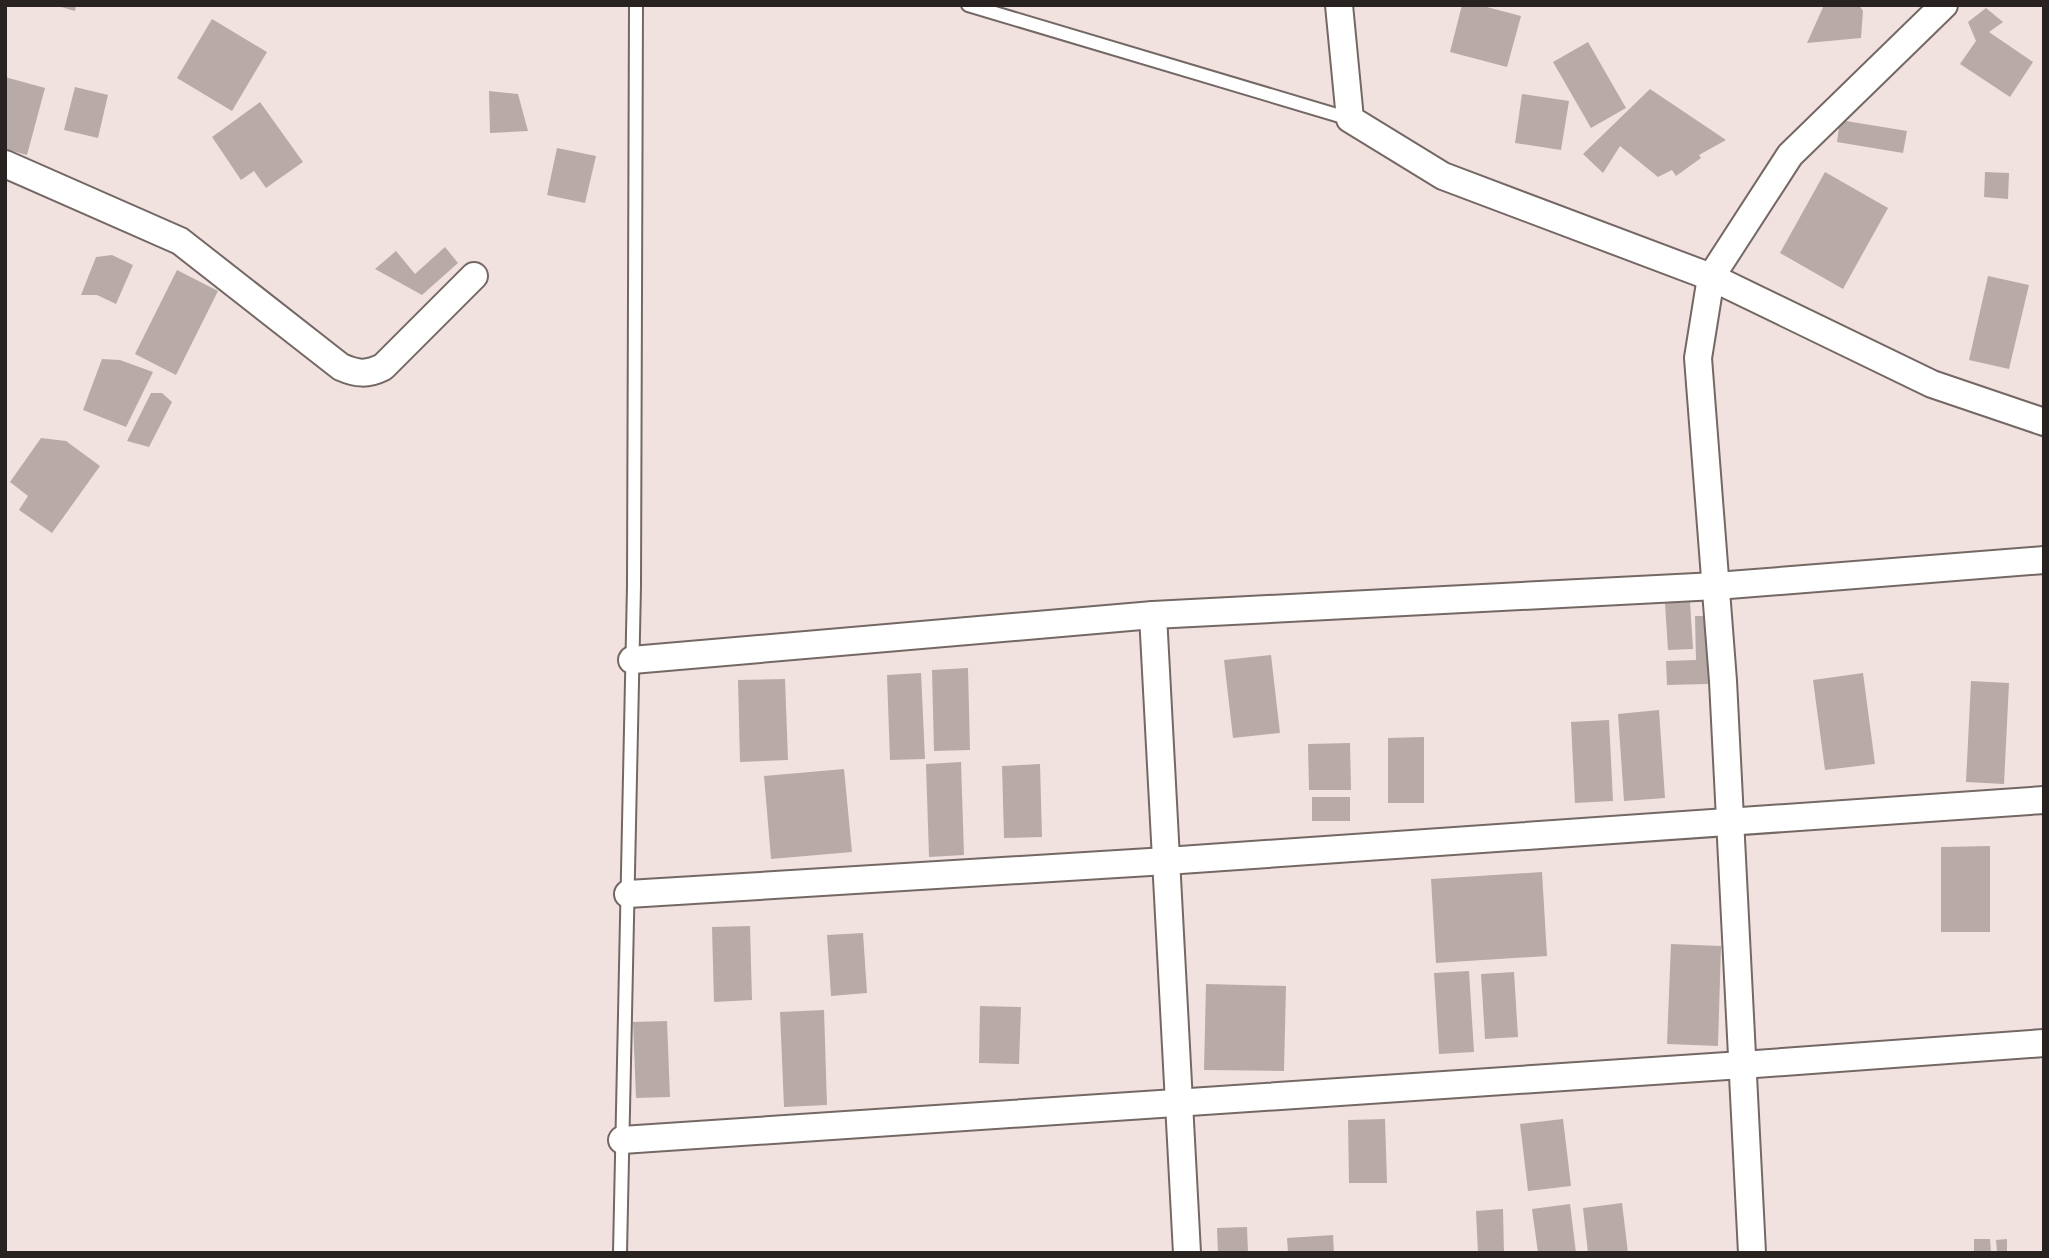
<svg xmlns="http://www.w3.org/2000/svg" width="2049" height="1258" font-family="'Crimson Pro',serif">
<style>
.building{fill:#b8aba7}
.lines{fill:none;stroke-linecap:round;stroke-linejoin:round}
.lane-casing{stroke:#746864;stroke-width:16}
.street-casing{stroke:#746864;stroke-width:30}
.lane{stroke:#fff;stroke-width:12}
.street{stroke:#fff;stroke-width:26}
</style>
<rect width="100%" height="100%" fill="#f1e2df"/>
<g class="building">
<path d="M 54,5 L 76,5 L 75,11 Z"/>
<path d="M 1462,5 L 1479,5 L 1521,16 L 1507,67 L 1450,52 Z"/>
<path d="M 1824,5 L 1859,5 L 1863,11 L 1861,38 L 1807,43 Z"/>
<path d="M 1986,8 L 2003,22 L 1989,32 L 2033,62 L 2010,97 L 1960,64 L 1976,41 L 1968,22 Z"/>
<path d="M 212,19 L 267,52 L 232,111 L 177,78 Z"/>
<path d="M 1588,42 L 1626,108 L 1591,128 L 1553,62 Z"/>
<path d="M 5,77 L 45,88 L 27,155 L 5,149 Z"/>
<path d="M 75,87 L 108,95 L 98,138 L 64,130 Z"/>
<path d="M 1650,89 L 1726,140 L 1699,155 L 1701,158 L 1676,176 L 1672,170 L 1658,177 L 1620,146 L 1603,173 L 1583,154 Z"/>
<path d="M 489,91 L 518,94 L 528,131 L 490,133 Z"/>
<path d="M 1522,94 L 1569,101 L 1561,150 L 1515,143 Z"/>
<path d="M 260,102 L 303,162 L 266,188 L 254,171 L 241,180 L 212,137 Z"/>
<path d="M 1840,120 L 1907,131 L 1903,153 L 1837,142 Z"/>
<path d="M 557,148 L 596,156 L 585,203 L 547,195 Z"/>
<path d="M 1825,172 L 1888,208 L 1843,289 L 1780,253 Z"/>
<path d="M 1985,172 L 2009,173 L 2008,199 L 1984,197 Z"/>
<path d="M 445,247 L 458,263 L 422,295 L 375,269 L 396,251 L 415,274 Z"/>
<path d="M 112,255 L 133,265 L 116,304 L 97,295 L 81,295 L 96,257 Z"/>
<path d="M 177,270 L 218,291 L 176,375 L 135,354 Z"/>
<path d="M 1988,276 L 2029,285 L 2009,369 L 1969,360 Z"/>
<path d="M 102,359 L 120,360 L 153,372 L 126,427 L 83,410 Z"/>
<path d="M 151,393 L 162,393 L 172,402 L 149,447 L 127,441 Z"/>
<path d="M 41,438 L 66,441 L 100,466 L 52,533 L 19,510 L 28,496 L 10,482 Z"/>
<path d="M 1690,602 L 1693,649 L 1668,650 L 1665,603 Z"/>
<path d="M 1695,616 L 1707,616 L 1708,684 L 1667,685 L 1666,661 L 1696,660 Z"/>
<path d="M 1271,655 L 1280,733 L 1233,738 L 1224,660 Z"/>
<path d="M 968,668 L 970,750 L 934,751 L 932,670 Z"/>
<path d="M 921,673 L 925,759 L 890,760 L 887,675 Z"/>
<path d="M 1863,673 L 1875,764 L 1825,770 L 1813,680 Z"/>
<path d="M 785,679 L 788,760 L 740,762 L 738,680 Z"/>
<path d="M 1971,681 L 2009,683 L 2004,784 L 1966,782 Z"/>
<path d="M 1659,710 L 1665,798 L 1624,801 L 1618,714 Z"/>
<path d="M 1609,720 L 1613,801 L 1575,803 L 1571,722 Z"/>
<path d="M 1424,737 L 1424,803 L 1388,803 L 1388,738 Z"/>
<path d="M 1350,743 L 1351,790 L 1309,790 L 1308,744 Z"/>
<path d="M 961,762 L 964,855 L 929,857 L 926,764 Z"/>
<path d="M 1040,764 L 1042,837 L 1004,838 L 1002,766 Z"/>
<path d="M 844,769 L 852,852 L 771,859 L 764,776 Z"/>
<rect x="1312" y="797" width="38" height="24"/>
<path d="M 1990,846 L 1990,932 L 1941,932 L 1941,847 Z"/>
<path d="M 1542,872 L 1547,956 L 1436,963 L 1431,879 Z"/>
<path d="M 750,926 L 752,1000 L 714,1002 L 712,927 Z"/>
<path d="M 863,933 L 867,993 L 831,996 L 827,935 Z"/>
<path d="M 1671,944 L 1721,946 L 1718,1046 L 1667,1044 Z"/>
<path d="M 1469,971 L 1474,1052 L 1439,1054 L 1434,973 Z"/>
<path d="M 1514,972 L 1518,1037 L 1485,1039 L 1481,974 Z"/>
<path d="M 1206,984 L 1286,986 L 1284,1071 L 1204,1070 Z"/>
<path d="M 980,1006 L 1021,1007 L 1019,1064 L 979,1063 Z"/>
<path d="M 824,1010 L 827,1105 L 784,1107 L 780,1012 Z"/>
<path d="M 667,1021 L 670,1097 L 636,1098 L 633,1022 Z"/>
<path d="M 1385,1119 L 1387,1183 L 1349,1183 L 1348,1120 Z"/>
<path d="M 1563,1119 L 1571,1186 L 1528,1191 L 1520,1124 Z"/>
<path d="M 1622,1203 L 1628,1253 L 1588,1253 L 1583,1208 Z"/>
<path d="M 1570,1204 L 1576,1253 L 1538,1253 L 1532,1209 Z"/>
<path d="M 1503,1209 L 1504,1253 L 1478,1253 L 1476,1211 Z"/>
<path d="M 1247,1227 L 1248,1253 L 1218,1253 L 1217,1228 Z"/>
<path d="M 1333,1235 L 1334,1253 L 1288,1253 L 1287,1238 Z"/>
<path d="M 1974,1239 L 1990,1239 L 1991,1253 L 1974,1253 Z"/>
<path d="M 2007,1239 L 2007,1252 L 1997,1252 L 1996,1240 Z"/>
</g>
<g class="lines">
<defs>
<g id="lane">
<path d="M 968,5 L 1350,119"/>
<path d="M 620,1253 L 634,586 L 636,5"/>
</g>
<g id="street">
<path d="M 1339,5 L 1350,119 L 1443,176 L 1711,277 L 1932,384 L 2044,422"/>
<path d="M 5,164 L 180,241 L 341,367 C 357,374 367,375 383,367 L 474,276"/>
<path d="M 632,660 L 1153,615"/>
<path d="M 628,894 L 1166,861 L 2044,800"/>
<path d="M 622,1140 L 1742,1065 L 2044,1043"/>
<path d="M 1187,1253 L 1153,615 L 1716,586 L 2044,560"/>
<path d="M 1752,1253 L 1723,681 L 1698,358 L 1711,277 L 1790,155 L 1944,5"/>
</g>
</defs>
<use href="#lane" class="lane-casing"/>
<use href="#street" class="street-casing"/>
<use href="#lane" class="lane"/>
<use href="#street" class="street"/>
</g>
<rect width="2049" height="1258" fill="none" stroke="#282221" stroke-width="14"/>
</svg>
